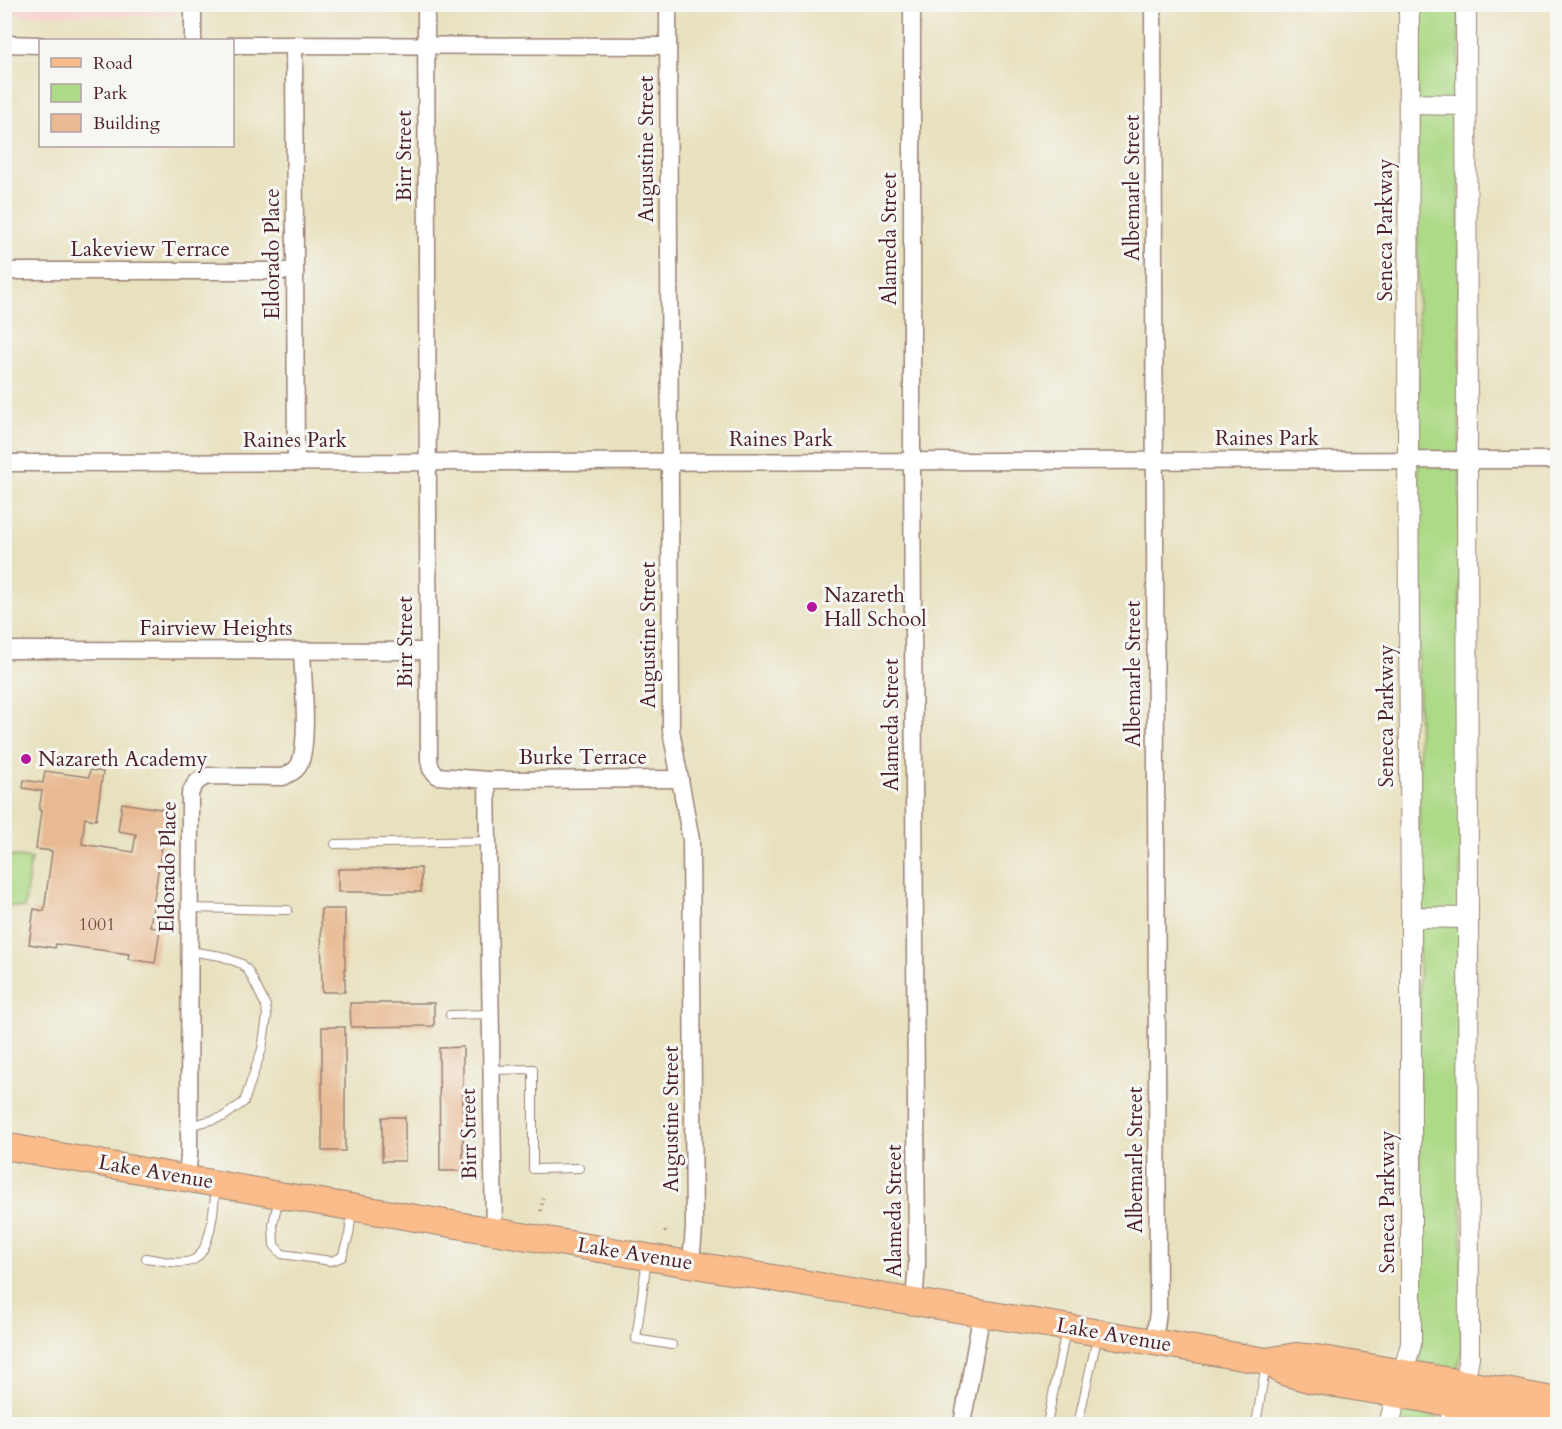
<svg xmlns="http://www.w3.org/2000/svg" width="1562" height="1429" font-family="Cardo,serif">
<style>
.built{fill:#f7d0ca}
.green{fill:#adda87;stroke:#7c7c59;stroke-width:1.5}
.building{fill:#e8b992}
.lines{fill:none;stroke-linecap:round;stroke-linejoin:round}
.service-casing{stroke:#998074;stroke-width:10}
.minor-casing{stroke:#998074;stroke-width:19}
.tertiary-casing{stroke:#998074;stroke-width:22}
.primary-casing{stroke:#998074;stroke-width:28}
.path{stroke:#998074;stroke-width:3;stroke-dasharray:1.5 4.5;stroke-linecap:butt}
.service{stroke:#fff;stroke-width:8}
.minor{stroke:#fff;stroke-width:16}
.tertiary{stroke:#fff;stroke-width:20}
.primary{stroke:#f9bc8a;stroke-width:26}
.poi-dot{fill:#b5179e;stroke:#f6f6f2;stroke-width:2}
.labels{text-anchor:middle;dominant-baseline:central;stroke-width:6;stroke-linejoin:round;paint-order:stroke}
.number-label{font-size:18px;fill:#724645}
.street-label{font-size:21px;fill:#4a1f2b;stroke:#f6f6f2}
.poi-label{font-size:21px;fill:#4a1f2b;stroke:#f6f6f2;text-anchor:start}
</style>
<rect width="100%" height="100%" fill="#f6f6f2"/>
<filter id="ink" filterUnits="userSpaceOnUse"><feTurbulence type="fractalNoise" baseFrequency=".0167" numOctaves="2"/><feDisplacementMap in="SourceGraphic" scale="12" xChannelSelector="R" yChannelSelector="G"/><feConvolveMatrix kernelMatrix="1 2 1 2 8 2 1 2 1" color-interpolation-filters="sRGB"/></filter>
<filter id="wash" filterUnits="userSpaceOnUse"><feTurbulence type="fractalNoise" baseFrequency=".008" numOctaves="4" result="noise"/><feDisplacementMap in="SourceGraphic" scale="24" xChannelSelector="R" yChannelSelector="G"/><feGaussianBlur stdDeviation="1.35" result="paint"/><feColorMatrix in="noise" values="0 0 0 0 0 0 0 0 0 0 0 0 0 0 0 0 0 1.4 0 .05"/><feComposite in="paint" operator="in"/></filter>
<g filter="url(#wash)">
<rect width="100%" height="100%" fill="#e8e1be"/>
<path class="built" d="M 5,4 L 175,5 L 175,16 L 5,15 Z"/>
<g class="green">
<path d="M 1417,5 L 1459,5 L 1462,1355 L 1456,1372 L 1422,1367 L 1420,1359 Z"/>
<path d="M 4,855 L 31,859 L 24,908 L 5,905 Z"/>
<path d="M 1408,1412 L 1434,1416 L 1441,1422 L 1441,1424 L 1398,1424 L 1401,1415 Z"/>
</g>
<g id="blocks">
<g class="building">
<path d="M 90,770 L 103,772 L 96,820 L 85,818 L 82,844 L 133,852 L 136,834 L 118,831 L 122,803 L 167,810 L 150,927 L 160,929 L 155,963 L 128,959 L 129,954 L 56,944 L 55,948 L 29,944 L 34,909 L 44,911 L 52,851 L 36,849 L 41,811 L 39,810 L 42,791 L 23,788 L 24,780 L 43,783 L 45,771 L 89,777 Z"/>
<path d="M 421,868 L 421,892 L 338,892 L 338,869 Z"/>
<path d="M 321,909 L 345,909 L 345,992 L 322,992 Z"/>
<path d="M 350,1003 L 434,1003 L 434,1026 L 351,1027 Z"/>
<rect x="322" y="1027" width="23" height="124"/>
<path d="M 463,1047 L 463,1171 L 440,1171 L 439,1048 Z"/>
<rect x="382" y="1117" width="23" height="44"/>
</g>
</g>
</g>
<g filter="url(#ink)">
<use href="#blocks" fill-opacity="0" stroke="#998074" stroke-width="1.5"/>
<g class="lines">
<defs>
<g id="service">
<path d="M 335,844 L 488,841"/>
<path d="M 189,908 L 288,910"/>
<path d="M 189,951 L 221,956 L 242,964 L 249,972 L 266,1006 L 267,1017 L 262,1049 L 244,1102 L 223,1117 L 189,1126"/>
<path d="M 450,1015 L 490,1014"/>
<path d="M 491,1070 L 533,1069 L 533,1169 L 579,1168"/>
<path d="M 279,1197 L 273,1224 L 274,1245 L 282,1254 L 331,1261 L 342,1257 L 349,1235 L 352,1210"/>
<path d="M 146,1258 C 160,1260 180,1266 193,1260 C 212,1251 214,1204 216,1185"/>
<path d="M 647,1259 L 636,1339 L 672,1345"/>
<path d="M 1047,1424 L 1066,1330"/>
<path d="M 1078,1424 L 1098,1334"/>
<path d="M 1256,1424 L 1266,1364"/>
</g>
<g id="minor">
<path d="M 426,4 L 429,760 L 431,769 L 438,776 L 487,780 L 680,779"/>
<path d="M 668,4 L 671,730 L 691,840 L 694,1228 L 691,1263"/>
<path d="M 912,4 L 912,461 L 917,1265 L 914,1301"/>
<path d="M 1153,4 L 1158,1312 L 1154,1342"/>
<path d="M 193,40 L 193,4"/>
<path d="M 4,44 L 40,45"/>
<path d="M 232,45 L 668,46"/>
<path d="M 294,45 L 296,463"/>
<path d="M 4,271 L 295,271"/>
<path d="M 4,463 L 1558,460"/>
<path d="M 4,650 L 428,651"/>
<path d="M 487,780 L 494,1231"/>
<path d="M 187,1177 L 189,1156 L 190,794 C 194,784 197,780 208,776 L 283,777 C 290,773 297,771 300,763 C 309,740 303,678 302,651"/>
<path d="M 962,1424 L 982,1312"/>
</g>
<g id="tertiary">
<path d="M 1409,104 L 1466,105"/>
<path d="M 1411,917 L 1468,918"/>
<path d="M 1389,1424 L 1411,1344 L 1411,917 L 1408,461 L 1409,4"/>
<path d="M 1449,1424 L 1466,1373 L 1469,1357 L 1466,4"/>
</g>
<g id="primary">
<path d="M 4,1146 L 279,1195 L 1266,1361 L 1296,1356 L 1316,1358 L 1463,1383 L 1558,1401"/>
<path d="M 1266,1361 L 1284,1372 L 1312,1380 L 1531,1417 L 1558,1419"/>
</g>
</defs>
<use href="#service" class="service-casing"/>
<use href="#minor" class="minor-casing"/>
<use href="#tertiary" class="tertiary-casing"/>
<use href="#primary" class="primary-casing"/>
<g class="path">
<path d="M 541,1211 L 543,1198"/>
<path d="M 665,1231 L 666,1237"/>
</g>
<use href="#service" class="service"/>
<use href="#minor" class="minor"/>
<use href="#tertiary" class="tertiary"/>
<use href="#primary" class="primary"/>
</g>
</g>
<g class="poi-dot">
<circle cx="812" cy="607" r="6"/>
<circle cx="26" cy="759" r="6"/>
</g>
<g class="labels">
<g class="number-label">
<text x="97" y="924">1001</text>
</g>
<g class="street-label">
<text transform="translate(646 149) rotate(-90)">Augustine Street</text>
<text transform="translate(404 156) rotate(-90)">Birr Street</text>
<text transform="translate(1132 188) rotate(-90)">Albemarle Street</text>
<text transform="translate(1385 230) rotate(-90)">Seneca Parkway</text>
<text transform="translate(889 239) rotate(-90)">Alameda Street</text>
<text x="150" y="249">Lakeview Terrace</text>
<text transform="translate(272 254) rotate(-90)">Eldorado Place</text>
<text x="1267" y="438">Raines Park</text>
<text x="781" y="439">Raines Park</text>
<text x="295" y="440">Raines Park</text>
<text x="216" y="628">Fairview Heights</text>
<text transform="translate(648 635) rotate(-90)">Augustine Street</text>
<text transform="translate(405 642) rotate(-90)">Birr Street</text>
<text transform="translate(1133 674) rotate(-90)">Albemarle Street</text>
<text transform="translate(1386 716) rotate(-90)">Seneca Parkway</text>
<text transform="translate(891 725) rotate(-90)">Alameda Street</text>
<text x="583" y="757">Burke Terrace</text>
<text transform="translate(168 867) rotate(-89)">Eldorado Place</text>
<text transform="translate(671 1119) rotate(-90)">Augustine Street</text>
<text transform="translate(469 1134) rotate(-91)">Birr Street</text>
<text transform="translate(1135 1160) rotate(-90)">Albemarle Street</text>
<text transform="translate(156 1172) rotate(10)">Lake Avenue</text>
<text transform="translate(1387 1202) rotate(-90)">Seneca Parkway</text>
<text transform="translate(894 1211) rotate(-90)">Alameda Street</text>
<text transform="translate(635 1254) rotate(9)">Lake Avenue</text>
<text transform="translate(1114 1335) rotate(10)">Lake Avenue</text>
</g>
<g class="poi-label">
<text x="824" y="595">Nazareth<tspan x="824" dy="24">Hall School</tspan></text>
<text x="38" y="759">Nazareth Academy</text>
</g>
</g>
<rect width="1562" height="1429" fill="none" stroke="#f6f6f2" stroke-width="24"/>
<rect x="39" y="39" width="195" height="108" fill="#f6f6f2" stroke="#b1a0a2" stroke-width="1.5"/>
<rect x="51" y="58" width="30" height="9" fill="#f9bc8a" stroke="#b1a0a2" stroke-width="1.5"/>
<text x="93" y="69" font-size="18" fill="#4a1f2b">Road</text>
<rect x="51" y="84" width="30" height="18" fill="#adda87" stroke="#b1a0a2" stroke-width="1.5"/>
<text x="93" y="99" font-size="18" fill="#4a1f2b">Park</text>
<rect x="51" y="114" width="30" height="18" fill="#e8b992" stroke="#b1a0a2" stroke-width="1.5"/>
<text x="93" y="129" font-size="18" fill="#4a1f2b">Building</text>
</svg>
